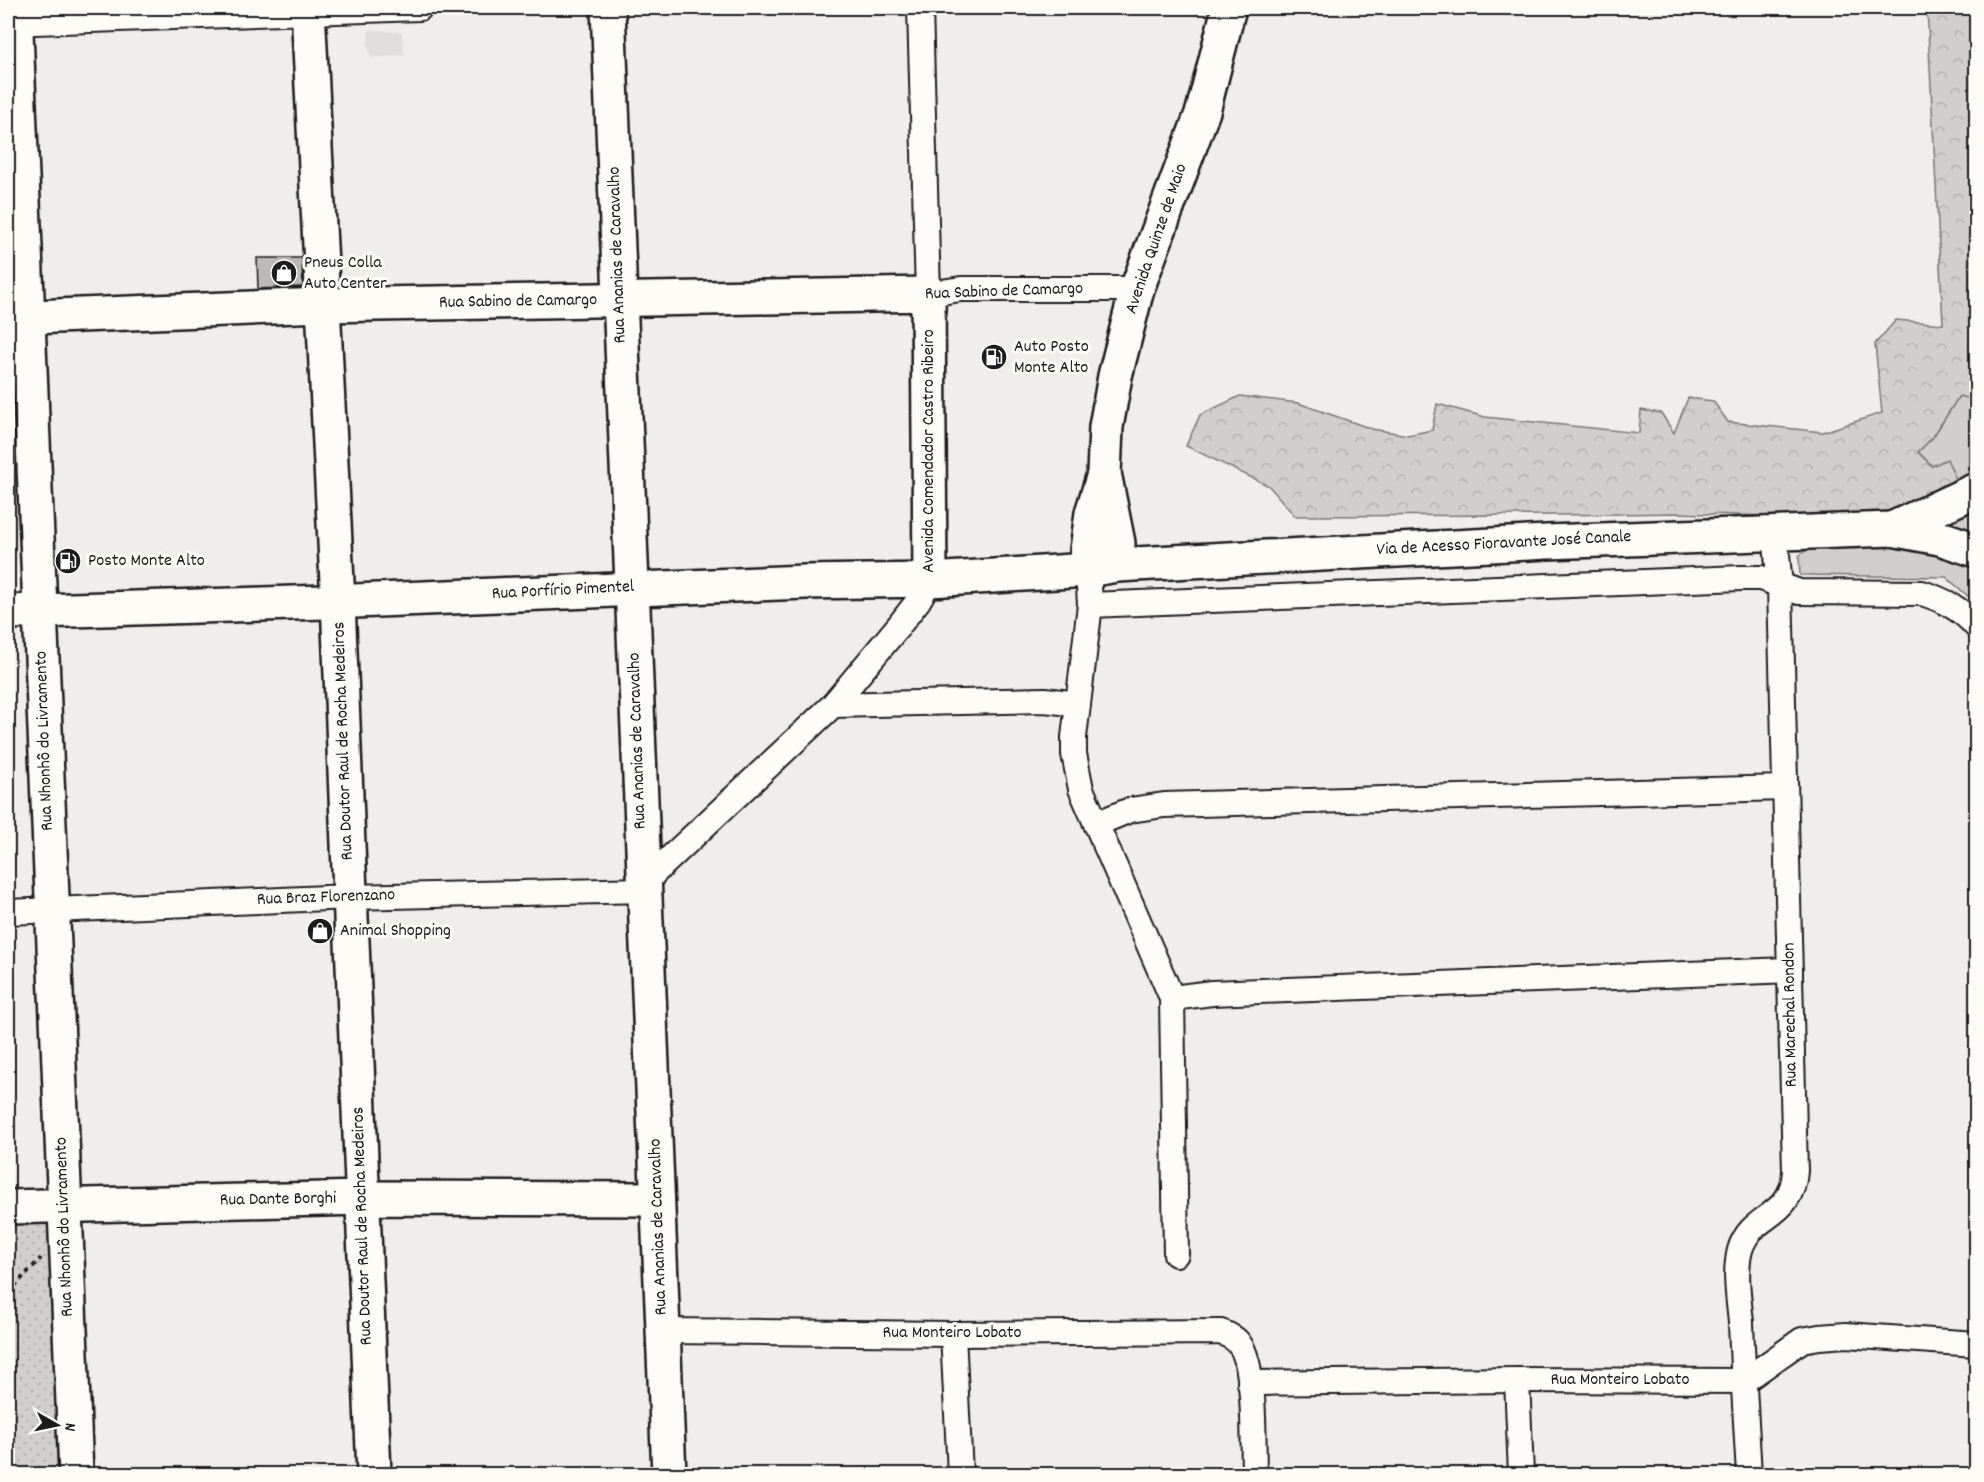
<svg xmlns="http://www.w3.org/2000/svg" width="1984" height="1482" font-family="Dekko,sans-serif">
<style>
.built{fill:#e0deda}
.grass{fill:#d0cfcc;stroke:#767674;stroke-width:1.5}
.forest{fill:url(#forest-crowns);stroke:#767674;stroke-width:1.5}
.park{fill:url(#park-dots);stroke:#767674;stroke-width:1.5}
.building{fill:#bbbab6;stroke:#1c1c1c;stroke-width:1.5}
.lines{fill:none;stroke-linecap:round;stroke-linejoin:round}
.street-casing{stroke:#1c1c1c;stroke-width:28}
.secondary-casing{stroke:#1c1c1c;stroke-width:38}
.primary-casing{stroke:#1c1c1c;stroke-width:38}
.path{stroke:#1c1c1c;stroke-width:4;stroke-dasharray:4.5 4.5;stroke-linecap:butt}
.street{stroke:#fdfcf7;stroke-width:24}
.secondary{stroke:#fdfcf7;stroke-width:33}
.primary{stroke:#fdfcf7;stroke-width:33}
.labels{text-anchor:middle;dominant-baseline:central;stroke-width:6;stroke-linejoin:round;paint-order:stroke}
.street-label{font-size:18px;fill:#1c1c1c;stroke:#fdfcf7}
.poi-label{font-size:18px;fill:#1c1c1c;stroke:#fdfcf7;text-anchor:start}
</style>
<defs>
<pattern id="forest-crowns" width="20" height="18" patternUnits="userSpaceOnUse" patternTransform="scale(1.5)"><rect width="20" height="18" fill="#d0cfcc"/><path d="M2 6a3 3 0 1 1 6 0M12 15a3 3 0 1 1 6 0" fill="none" stroke="#b2b1af"/></pattern>
<pattern id="park-dots" width="8" height="8" patternUnits="userSpaceOnUse" patternTransform="scale(1.5)"><rect width="8" height="8" fill="#d0cfcc"/><path d="M2 2h.1M6 6h.1" fill="none" stroke="#b2b1af" stroke-width="1.8" stroke-linecap="round"/></pattern>
</defs>
<rect width="100%" height="100%" fill="#f0eeea"/>
<filter id="ink" filterUnits="userSpaceOnUse"><feTurbulence type="fractalNoise" baseFrequency=".0167" numOctaves="2"/><feDisplacementMap in="SourceGraphic" scale="12" xChannelSelector="R" yChannelSelector="G"/><feConvolveMatrix kernelMatrix="1 2 1 2 8 2 1 2 1" color-interpolation-filters="sRGB"/></filter>
<g filter="url(#ink)">
<path class="built" d="M 369,30 L 402,32 L 404,55 L 371,58 L 368,49 Z"/>
<g class="grass">
<path d="M 1959,396 L 1976,400 L 1976,477 L 1960,488 L 1932,466 L 1918,452 L 1933,437 Z"/>
<path d="M 1976,501 L 1976,538 L 1932,526 Z"/>
<path d="M 1895,540 L 1976,562 L 1976,603 L 1946,577 L 1800,575 L 1799,556 L 1810,547 Z"/>
</g>
<path class="forest" d="M 1927,8 L 1976,8 L 1976,400 L 1959,396 L 1933,437 L 1918,452 L 1932,466 L 1947,459 L 1960,488 L 1929,504 L 1867,519 L 1676,513 L 1561,515 L 1295,516 L 1269,486 L 1186,446 L 1200,415 L 1240,396 L 1298,403 L 1372,429 L 1408,435 L 1432,430 L 1437,404 L 1485,417 L 1639,433 L 1641,410 L 1661,413 L 1674,433 L 1688,398 L 1713,401 L 1728,422 L 1823,432 L 1882,413 L 1875,344 L 1896,320 L 1943,324 Z"/>
<path class="park" d="M 51,1223 L 58,1474 L 8,1474 L 8,1225 Z"/>
<path class="building" d="M 257,258 L 302,258 L 303,287 L 258,289 Z"/>
<g class="lines">
<defs>
<g id="street">
<path d="M 920,8 L 928,294 L 961,289 L 1137,289"/>
<path d="M 8,23 L 420,8"/>
<path d="M 1088,570 L 1090,605 L 1074,737 L 1074,754 L 1081,789 L 1172,998 L 1176,1254"/>
<path d="M 1090,605 L 1741,578 L 1761,578 L 1799,592 L 1922,593 C 1944,600 1961,609 1976,626"/>
<path d="M 833,705 L 1045,700 L 1078,704"/>
<path d="M 1096,824 L 1130,810 L 1164,805 L 1785,788"/>
<path d="M 8,912 L 350,897 L 645,890 L 652,875 L 833,705 L 897,628 L 918,601 L 930,580"/>
<path d="M 1172,998 L 1212,993 L 1790,970"/>
<path d="M 663,1331 L 953,1334 L 1221,1332 C 1228,1335 1236,1338 1240,1345 C 1256,1367 1253,1445 1254,1474"/>
<path d="M 953,1334 L 960,1474"/>
<path d="M 1517,1380 L 1521,1474"/>
<path d="M 1250,1383 L 1517,1380 L 1744,1381 L 1802,1340 L 1819,1337 L 1846,1335 L 1976,1344"/>
<path d="M 1749,1474 C 1746,1424 1743,1374 1741,1323 C 1739,1300 1734,1273 1740,1250 C 1751,1212 1792,1220 1795,1171 L 1780,586 L 1775,534"/>
</g>
<g id="secondary">
<path d="M 15,8 L 76,1474"/>
<path d="M 308,8 L 338,602 L 374,1474"/>
<path d="M 608,8 L 669,1474"/>
<path d="M 8,318 L 322,305 L 928,294 L 930,580"/>
<path d="M 1105,478 L 1118,543 L 1117,565"/>
<path d="M 1088,570 L 1087,550 L 1092,513 L 1104,474 L 1106,427 L 1115,376 L 1137,289 L 1203,111 L 1229,8"/>
<path d="M 8,612 L 354,601 L 805,582 L 930,580 L 1088,570 L 1117,565 L 1547,542 L 1892,529"/>
<path d="M 8,1207 L 362,1198 L 657,1199"/>
</g>
<g id="primary">
<path d="M 1892,529 L 1976,490"/>
<path d="M 1892,529 L 1940,538 L 1976,550"/>
</g>
</defs>
<use href="#street" class="street-casing"/>
<use href="#secondary" class="secondary-casing"/>
<use href="#primary" class="primary-casing"/>
<path class="path" d="M 8,1293 L 41,1258"/>
<use href="#street" class="street"/>
<use href="#secondary" class="secondary"/>
<use href="#primary" class="primary"/>
</g>
</g>
<defs>
<symbol id="shop-disc" viewBox="-11 -11 22 22"><circle r="9.5" fill="#1c1c1c" stroke="#fdfcf7"/><path d="M-5-2.5h2.3a2.7 3.5 0 0 1 5.4 0H5L5.5 6h-11ZM-1.5-2.5h3a1.5 2.3 0 0 0-3 0Z" fill="#fff"/></symbol>
<symbol id="fuel-disc" viewBox="-11 -11 22 22"><circle r="9.5" fill="#1c1c1c" stroke="#fdfcf7"/><path d="M-5.5-6h7V0h2V4h1.3V-2.5L3-4.5l.8-.8L6-3V5H2.5V1h-1V6h-7ZM-4.2-4.7v3.2H.2V-4.7Z" fill="#fff"/></symbol>
</defs>
<g fill-rule="evenodd">
<use href="#shop-disc" x="269" y="258" width="30" height="30"/>
<use href="#fuel-disc" x="979" y="342" width="30" height="30"/>
<use href="#fuel-disc" x="53" y="546" width="30" height="30"/>
<use href="#shop-disc" x="305" y="916" width="30" height="30"/>
</g>
<g class="labels">
<g class="street-label">
<text transform="translate(1157 239) rotate(-71)">Avenida Quinze de Maio</text>
<text transform="translate(618 255) rotate(-92)">Rua Ananias de Caravalho</text>
<text transform="translate(1004 292) rotate(-2)">Rua Sabino de Camargo</text>
<text transform="translate(518 302) rotate(-1)">Rua Sabino de Camargo</text>
<text transform="translate(929 451) rotate(-90)">Avenida Comendador Castro Ribeiro</text>
<text transform="translate(1504 544) rotate(-3)">Via de Acesso Fioravante José Canale</text>
<text transform="translate(563 591) rotate(-3)">Rua Porfírio Pimentel</text>
<text transform="translate(45 741) rotate(-92)">Rua Nhonhô do Livramento</text>
<text transform="translate(344 741) rotate(-92)">Rua Doutor Raul de Rocha Medeiros</text>
<text transform="translate(638 741) rotate(-92)">Rua Ananias de Caravalho</text>
<text transform="translate(326 898) rotate(-2)">Rua Braz Florenzano</text>
<text transform="translate(1791 1015) rotate(-91)">Rua Marechal Rondon</text>
<text transform="translate(278 1200) rotate(-1)">Rua Dante Borghi</text>
<text transform="translate(363 1226) rotate(-92)">Rua Doutor Raul de Rocha Medeiros</text>
<text transform="translate(65 1227) rotate(-92)">Rua Nhonhô do Livramento</text>
<text transform="translate(659 1227) rotate(-92)">Rua Ananias de Caravalho</text>
<text x="952" y="1333">Rua Monteiro Lobato</text>
<text x="1620" y="1380">Rua Monteiro Lobato</text>
</g>
<g class="poi-label">
<text x="304" y="263">Pneus Colla<tspan x="304" dy="21">Auto Center</tspan></text>
<text x="1014" y="347">Auto Posto<tspan x="1014" dy="21">Monte Alto</tspan></text>
<text x="88" y="561">Posto Monte Alto</text>
<text x="340" y="931">Animal Shopping</text>
</g>
</g>
<rect width="1984" height="1482" fill="none" stroke="#fdfcf7" stroke-width="30"/>
<rect x="15" y="15" width="1954" height="1452" fill="none" stroke="#1c1c1c" stroke-width="2" filter="url(#ink)"/>
<g transform="translate(57 1425) rotate(99)" stroke="#fdfcf7" stroke-width="4.5" paint-order="stroke">
<path d="M0-4.5L10 22L0 15L-10 22Z" fill="#1c1c1c"/>
<text y="-9" font-size="16" font-weight="bold" text-anchor="middle" fill="#1c1c1c">N</text>
</g>
</svg>
